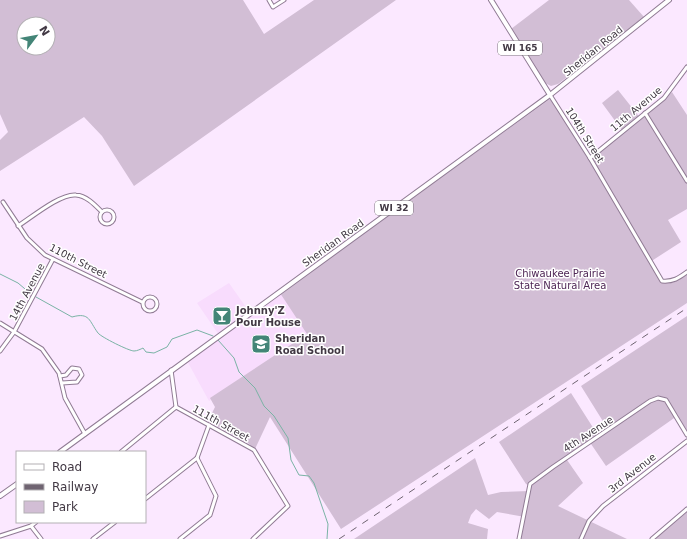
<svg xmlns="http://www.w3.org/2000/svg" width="687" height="539" font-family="'DejaVu Sans',sans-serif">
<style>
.built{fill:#f8dcfd}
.green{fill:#d2bed5;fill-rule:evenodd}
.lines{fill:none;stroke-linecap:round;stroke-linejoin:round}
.stream{stroke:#7ab3a5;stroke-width:1}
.minor-casing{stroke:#907b94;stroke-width:5}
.major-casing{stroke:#907b94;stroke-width:6}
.minor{stroke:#fff;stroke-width:3}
.major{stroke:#fff;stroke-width:4}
.rail{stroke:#6f6471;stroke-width:1;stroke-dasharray:7 7;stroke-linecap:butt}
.labels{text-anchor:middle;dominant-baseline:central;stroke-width:3;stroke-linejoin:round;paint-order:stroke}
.shield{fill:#fff;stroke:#7b747c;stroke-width:1}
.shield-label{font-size:9px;font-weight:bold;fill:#423944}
.street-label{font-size:10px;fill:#423944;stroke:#fff}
.park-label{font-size:10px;fill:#4d2554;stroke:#fff}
.poi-label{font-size:10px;font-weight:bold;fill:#423944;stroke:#fff;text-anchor:start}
</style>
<rect width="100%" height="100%" fill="#fbe8ff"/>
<path class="built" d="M 229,283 L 250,313 L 286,286 L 307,334 L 209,401 L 186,359 L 219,335 L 197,303 Z"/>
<g class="green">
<path d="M 0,0 L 243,0 L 264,34 L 314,0 L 396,0 L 134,186 L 102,136 L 84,117 L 0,171 L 0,140 L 8,132 L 0,114 ZM 24,24 L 48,24 L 48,48 L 24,48 Z"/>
<path d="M 549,0 L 629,0 L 644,17 L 558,84 L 551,86 L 543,82 L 511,29 Z"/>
<path d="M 618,90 L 641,119 L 672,92 L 687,115 L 687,209 L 668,220 L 681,242 L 650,262 L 663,282 C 672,286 680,279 687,274 L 687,303 L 341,529 L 270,417 L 255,449 L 248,443 L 208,421 L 215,407 L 210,398 L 307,334 L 280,293 L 550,99 L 553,101 L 589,160 L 624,133 L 602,103 Z"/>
<path d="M 687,316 L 687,432 L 677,416 L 606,466 L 589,441 L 565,457 L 583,483 L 558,506 L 627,539 L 521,539 L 525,517 L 497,512 L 489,519 L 476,509 L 471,515 L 468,523 L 488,529 L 487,539 L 354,539 L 475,458 L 488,495 L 501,492 L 529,491 L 530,486 L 526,484 L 499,442 L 571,393 L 599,437 L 609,431 L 581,386 Z"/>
<path d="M 687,511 L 687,539 L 654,539 Z"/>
</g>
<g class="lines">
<g class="stream">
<path d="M 0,274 L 18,283 L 31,294"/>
<path d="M 36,297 L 72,317 C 90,312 89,321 98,333 C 101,337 129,351 134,351 C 137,351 141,349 143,348 L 146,352 L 154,353 L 167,347 L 172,339 L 197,330 L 213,336"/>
<path d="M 218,340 L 234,358 L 239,372 L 255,388 L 264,406 L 274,416 L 288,438 L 291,460 L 299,475 L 309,476 L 314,483 L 328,524 L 327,539"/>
</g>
<defs>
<g id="minor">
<path d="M 269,0 L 273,7 L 284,0"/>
<path d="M 550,95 L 590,158 L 662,281 C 673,282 679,278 687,272"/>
<path d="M 645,113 L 687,181"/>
<path d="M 590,158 L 664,98 L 687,67"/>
<path d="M 3,202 L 27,238 L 45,255 L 142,302"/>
<circle cx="107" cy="217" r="7"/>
<path d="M 18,226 C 32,217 61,193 76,195 C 87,196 95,205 102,212"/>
<circle cx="150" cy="304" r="7"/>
<path d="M 0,323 L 42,349 L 59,373 L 65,398 L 85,434"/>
<path d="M 0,351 L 14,332 L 53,259"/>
<path d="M 171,370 L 176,407 L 254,450 L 288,506 L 253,539"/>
<path d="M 60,376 L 66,375 L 72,368 L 79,369 L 82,375 L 77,382 L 62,383"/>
<path d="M 121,452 L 176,407"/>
<path d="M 145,499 L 197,458 L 209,425"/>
<path d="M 31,526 L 41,539"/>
<path d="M 0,536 L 31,526 L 36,522"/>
<path d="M 93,539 L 115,522"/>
<path d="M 180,539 L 210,515 L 216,496 L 197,458"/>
<path d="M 519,539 L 530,484 L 553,467 L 650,401 L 658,398 L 666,400 L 687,435"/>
<path d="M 581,539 L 589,521 L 603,506 L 687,441"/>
<path d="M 652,539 L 687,509"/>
</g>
<g id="major">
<path d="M 491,0 L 550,95"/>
<path d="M 60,452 L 550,95 L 669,0"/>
<path d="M 0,496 L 17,484"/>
</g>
</defs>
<use href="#minor" class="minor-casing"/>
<use href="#major" class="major-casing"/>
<use href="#minor" class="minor"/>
<use href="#major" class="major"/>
<path class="rail" d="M 339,539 L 687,308"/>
</g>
<defs>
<symbol id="bar-square" viewBox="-11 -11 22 22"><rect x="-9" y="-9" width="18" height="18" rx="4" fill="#438577" stroke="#fff"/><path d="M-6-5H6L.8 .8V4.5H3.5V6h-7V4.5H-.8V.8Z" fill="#fff"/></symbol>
<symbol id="school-square" viewBox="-11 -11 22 22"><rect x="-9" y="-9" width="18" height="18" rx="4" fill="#438577" stroke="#fff"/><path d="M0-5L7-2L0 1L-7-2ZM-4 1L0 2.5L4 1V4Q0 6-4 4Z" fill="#fff"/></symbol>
</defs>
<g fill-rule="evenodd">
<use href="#bar-square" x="211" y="305" width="22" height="22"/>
<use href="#school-square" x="250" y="333" width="22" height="22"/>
</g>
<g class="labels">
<g class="shield">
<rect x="498" y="41" width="44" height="14" rx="3"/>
<rect x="375" y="201" width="38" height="14" rx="3"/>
</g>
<g class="shield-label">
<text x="520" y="48">WI 165</text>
<text x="394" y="208">WI 32</text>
</g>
<g class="street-label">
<text transform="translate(593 51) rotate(-39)">Sheridan Road</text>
<text transform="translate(636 109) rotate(-40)">11th Avenue</text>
<text transform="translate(585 135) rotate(58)">104th Street</text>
<text transform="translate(333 243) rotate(-36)">Sheridan Road</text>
<text transform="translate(78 261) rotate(27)">110th Street</text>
<text transform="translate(27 292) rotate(-62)">14th Avenue</text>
<text transform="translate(221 423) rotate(29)">111th Street</text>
<text transform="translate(588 434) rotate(-33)">4th Avenue</text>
<text transform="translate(632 473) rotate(-38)">3rd Avenue</text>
</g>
<g class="park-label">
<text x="560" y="273">Chiwaukee Prairie<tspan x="560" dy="12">State Natural Area</tspan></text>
</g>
<g class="poi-label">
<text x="236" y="310">Johnny'Z<tspan x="236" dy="12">Pour House</tspan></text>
<text x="275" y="338">Sheridan<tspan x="275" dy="12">Road School</tspan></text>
</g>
</g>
<rect x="16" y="451" width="130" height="72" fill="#ffffff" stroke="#b3b0b4"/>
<rect x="24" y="464" width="20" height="6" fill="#ffffff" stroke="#b3b0b4"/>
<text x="52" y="471" font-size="12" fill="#423944">Road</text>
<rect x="24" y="484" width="20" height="6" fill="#6f6471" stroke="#b3b0b4"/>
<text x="52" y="491" font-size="12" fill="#423944">Railway</text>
<rect x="24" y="501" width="20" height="12" fill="#d2bed5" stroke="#b3b0b4"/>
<text x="52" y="511" font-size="12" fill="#423944">Park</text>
<g transform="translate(36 36) rotate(58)"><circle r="19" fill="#ffffff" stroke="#b3b0b4"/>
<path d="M0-3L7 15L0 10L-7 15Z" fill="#438577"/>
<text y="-6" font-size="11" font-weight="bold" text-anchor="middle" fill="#423944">N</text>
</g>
</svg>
